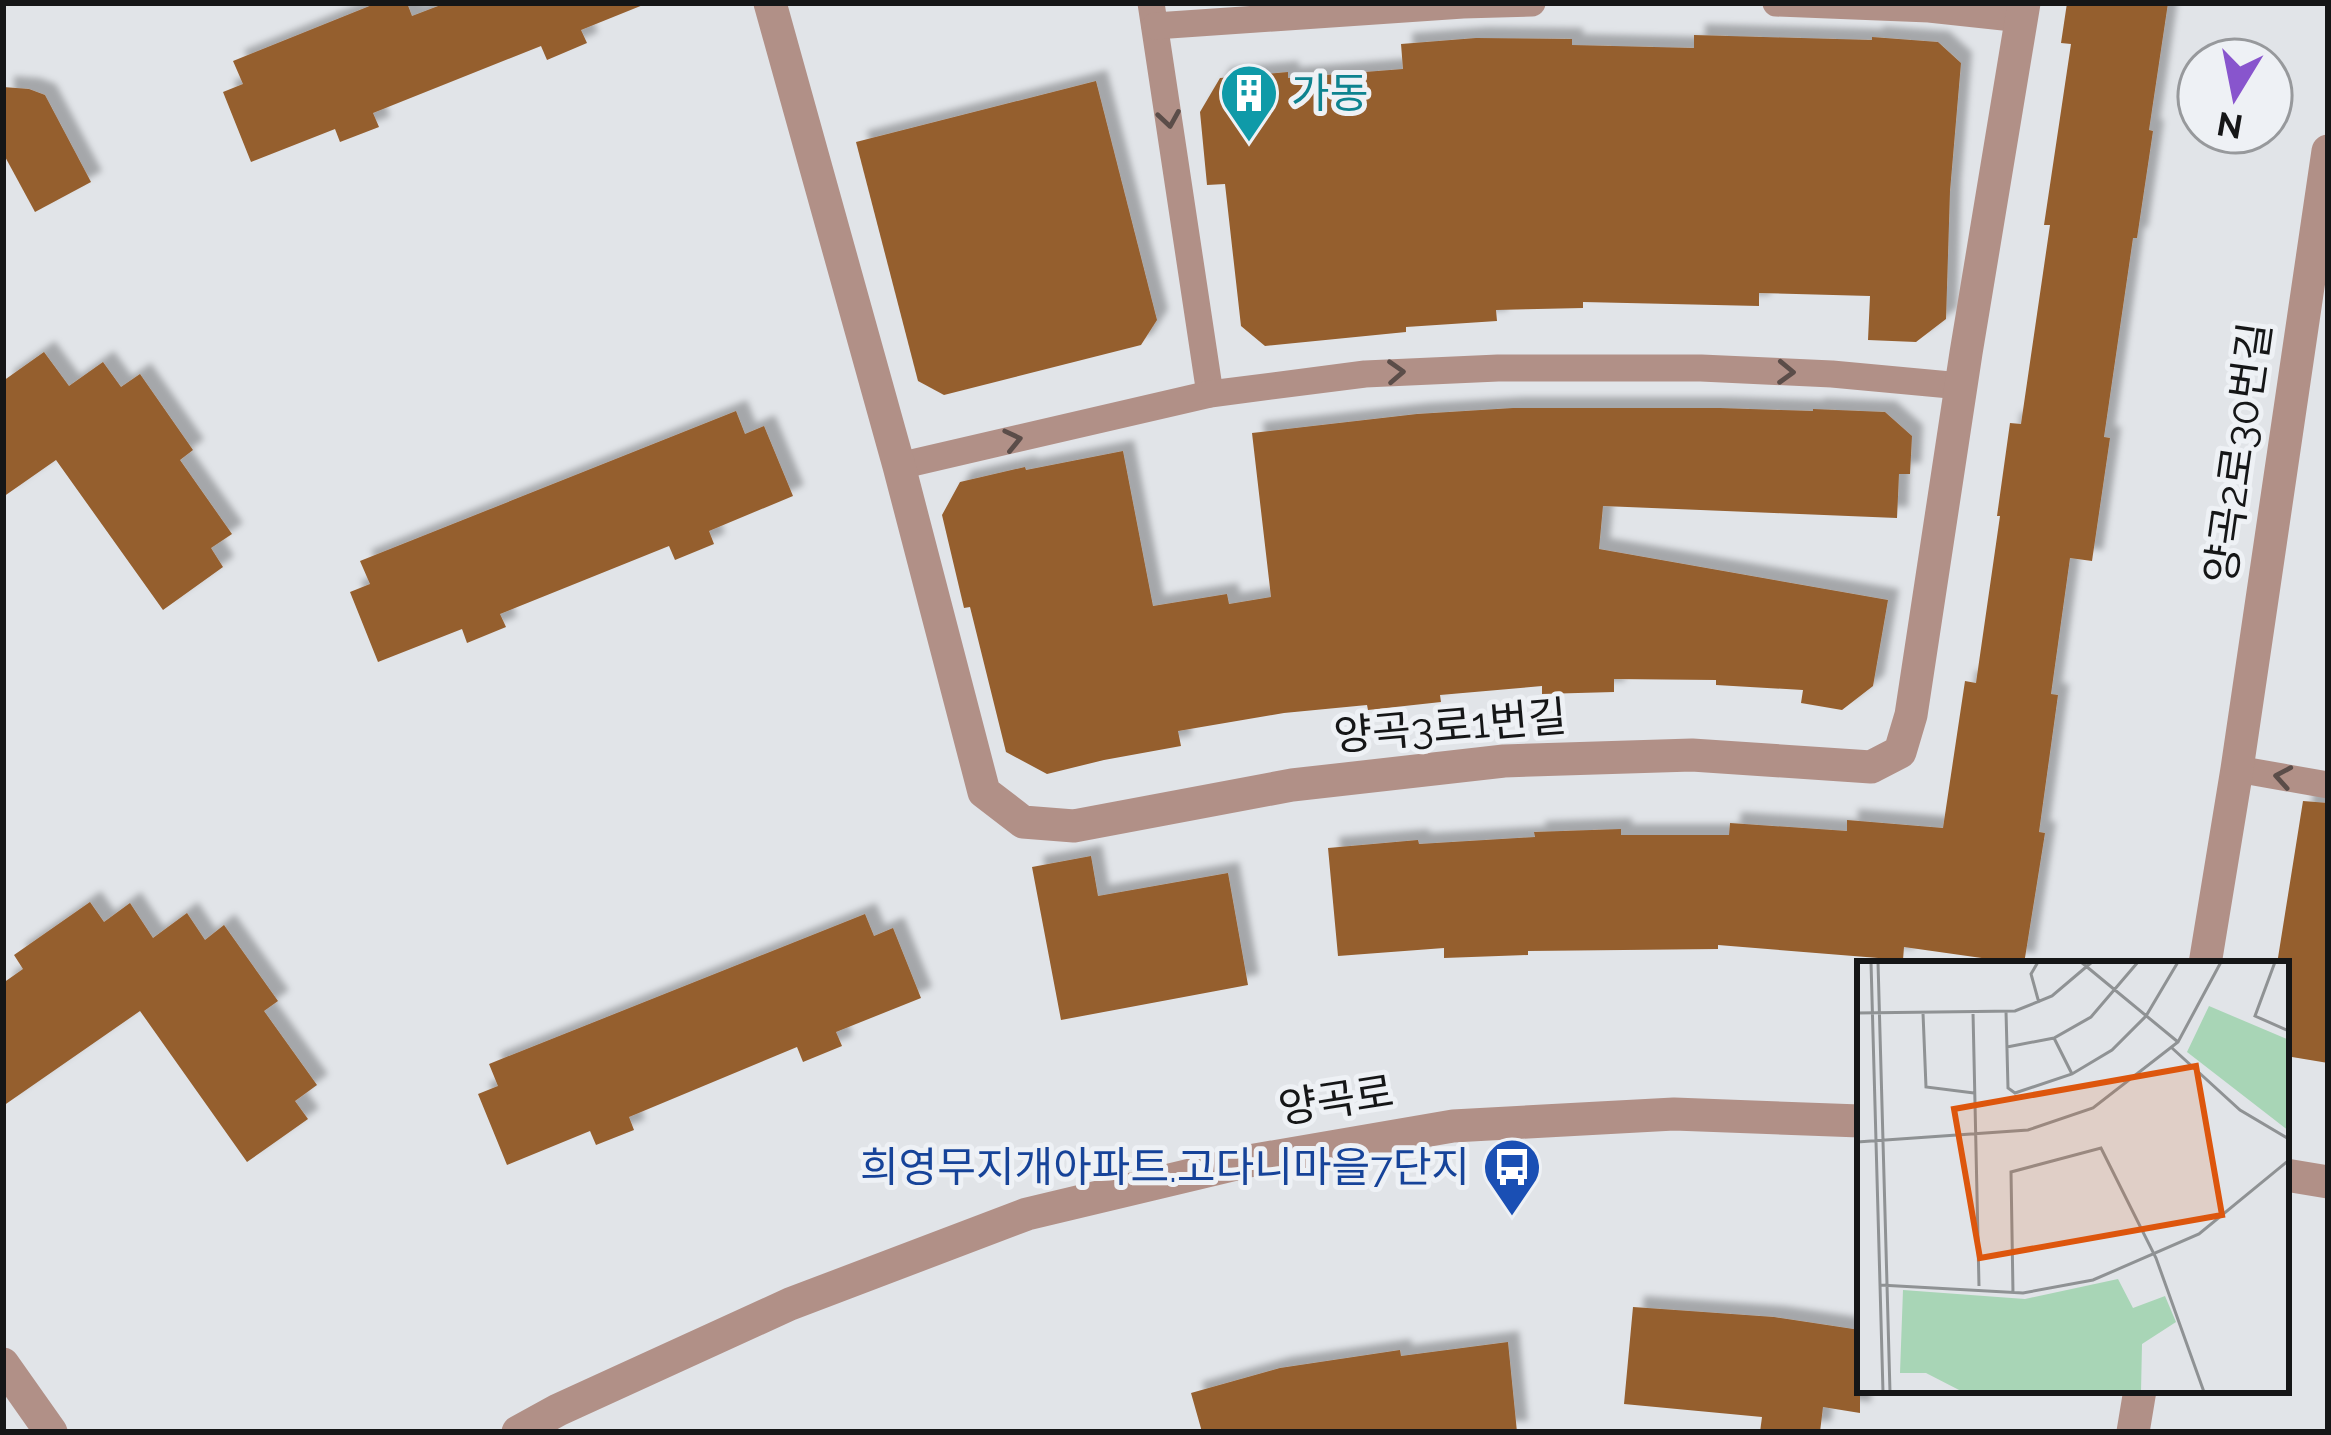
<svg xmlns="http://www.w3.org/2000/svg" width="2331" height="1435" font-family="Raleway,'Noto Sans KR',sans-serif">
<style>
.building{fill:#955f2f;filter:url(#shadow)}
.lines{fill:none;stroke-linecap:round;stroke-linejoin:round}
.service{stroke:#b19087;stroke-width:27}
.minor{stroke:#b19087;stroke-width:33}
.tertiary{stroke:#b19087;stroke-width:33}
.oneway{stroke:#5b4d49}
.labels{text-anchor:middle;dominant-baseline:central;stroke-width:10;stroke-linejoin:round;paint-order:stroke}
.culture-label{font-size:42px;fill:#0d838f;stroke:#eef1f5;text-anchor:start}
.street-label{font-size:42px;fill:#151617;stroke:#eef1f5}
.transit-label{font-size:42px;fill:#164399;stroke:#eef1f5;text-anchor:end}
.inset-road{fill:none;stroke:#8f9294;stroke-width:3}
.view{fill:#dd560d;fill-opacity:0.15;stroke:#dd560d;stroke-width:6}
.inset-edge{fill:none;stroke:#151617;stroke-width:6}
</style>
<defs>
<filter id="shadow"><feDropShadow dx="11" dy="-11" stdDeviation="3" flood-color="#0004"/></filter>
</defs>
<rect width="100%" height="100%" fill="#e1e4e8"/>
<g class="building">
<path d="M 377,3 L 407,3 L 412,16 L 446,3 L 642,3 L 643,5 L 581,30 L 587,43 L 547,60 L 541,46 L 373,113 L 379,127 L 340,142 L 335,129 L 251,162 L 223,92 L 243,84 L 233,61 Z"/>
<path d="M 2067,3 L 2168,3 L 2149,130 L 2153,131 L 2137,238 L 2133,238 L 2104,437 L 2110,438 L 2092,561 L 2070,558 L 2051,694 L 2058,695 L 2039,832 L 2045,833 L 2024,964 L 1904,947 L 1903,960 L 1718,945 L 1718,949 L 1528,951 L 1528,955 L 1444,958 L 1444,948 L 1338,956 L 1328,848 L 1418,840 L 1419,844 L 1535,837 L 1534,832 L 1621,829 L 1621,835 L 1729,835 L 1730,823 L 1847,831 L 1847,820 L 1943,828 L 1965,681 L 1976,683 L 2000,516 L 1997,516 L 2010,423 L 2021,424 L 2050,225 L 2044,225 L 2071,44 L 2061,43 Z"/>
<path d="M 1694,35 L 1872,40 L 1872,37 L 1938,42 L 1961,63 L 1950,191 L 1946,319 L 1916,342 L 1868,340 L 1870,296 L 1759,293 L 1759,306 L 1583,302 L 1583,308 L 1496,310 L 1497,321 L 1406,327 L 1406,332 L 1265,346 L 1241,326 L 1225,184 L 1207,185 L 1200,112 L 1220,78 L 1288,72 L 1288,78 L 1403,69 L 1401,44 L 1476,38 L 1572,39 L 1572,45 L 1694,48 Z"/>
<path d="M 1096,81 L 1157,320 L 1141,345 L 944,395 L 918,381 L 856,142 Z"/>
<path d="M 3,87 L 29,89 L 45,95 L 91,182 L 35,212 L 3,153 Z"/>
<path d="M 44,352 L 69,386 L 103,362 L 121,387 L 140,374 L 193,450 L 180,460 L 232,534 L 211,548 L 223,567 L 163,610 L 56,460 L 3,497 L 3,381 Z"/>
<path d="M 1513,408 L 1720,408 L 1813,411 L 1813,409 L 1885,412 L 1912,436 L 1910,474 L 1899,474 L 1897,518 L 1603,506 L 1599,549 L 1888,600 L 1873,686 L 1842,710 L 1801,703 L 1803,690 L 1716,685 L 1716,680 L 1614,679 L 1614,692 L 1542,694 L 1542,686 L 1440,695 L 1441,702 L 1368,710 L 1367,705 L 1284,713 L 1178,731 L 1181,746 L 1104,760 L 1047,774 L 1006,752 L 970,607 L 964,608 L 942,515 L 960,482 L 1025,467 L 1026,470 L 1123,451 L 1153,606 L 1227,594 L 1229,604 L 1271,597 L 1252,433 L 1417,414 Z"/>
<path d="M 736,411 L 745,434 L 764,426 L 793,496 L 709,531 L 714,544 L 675,560 L 669,546 L 500,614 L 506,627 L 467,643 L 462,629 L 378,662 L 350,592 L 370,584 L 360,561 Z"/>
<path d="M 2303,801 L 2328,803 L 2328,1063 L 2286,1056 L 2286,964 L 2277,964 Z"/>
<path d="M 1091,856 L 1098,896 L 1228,873 L 1248,985 L 1061,1020 L 1032,867 Z"/>
<path d="M 90,902 L 104,922 L 130,903 L 153,938 L 187,913 L 205,940 L 224,925 L 278,1001 L 264,1011 L 317,1085 L 295,1101 L 308,1119 L 247,1162 L 140,1011 L 3,1106 L 3,983 L 23,969 L 14,955 Z"/>
<path d="M 865,914 L 874,936 L 893,928 L 921,998 L 836,1032 L 842,1046 L 803,1062 L 797,1047 L 629,1117 L 634,1130 L 596,1145 L 590,1131 L 507,1165 L 478,1094 L 498,1086 L 489,1064 Z"/>
<path d="M 1633,1307 L 1774,1317 L 1860,1330 L 1860,1413 L 1823,1407 L 1820,1432 L 1760,1432 L 1762,1417 L 1624,1404 Z"/>
<path d="M 1508,1342 L 1517,1432 L 1202,1432 L 1191,1393 L 1280,1368 L 1400,1350 L 1401,1356 Z"/>
</g>
<g class="lines">
<g class="service">
<path d="M 1151,3 L 1210,394"/>
<path d="M 1776,3 L 1929,9 L 2022,19"/>
<path d="M 1155,26 L 1463,5 L 1532,3"/>
<path d="M 899,466 L 1210,394 L 1365,374 L 1498,368 L 1701,368 L 1832,374 L 1961,386"/>
<path d="M 2237,769 L 2328,785"/>
</g>
<g class="minor">
<path d="M 770,3 L 899,466 L 984,792 L 1023,822 L 1074,826 L 1292,785 L 1504,761 L 1692,755 L 1871,767 L 1900,752 L 1911,715 L 1966,353 L 2024,3"/>
<path d="M 2205,964 L 2237,769 L 2328,151"/>
<path d="M 3,1364 L 51,1432"/>
<path d="M 2133,1432 L 2140,1390"/>
</g>
<g class="tertiary">
<path d="M 2286,1175 L 2328,1182"/>
<path d="M 518,1432 L 558,1410 L 790,1304 L 1027,1214 L 1249,1161 L 1453,1126 L 1674,1114 L 1860,1121"/>
</g>
</g>
<defs><path id="oneway-chevron" d="M-2-3.5L2.5 0L-2 3.5" fill="none" stroke-width="1.6" stroke-linecap="round" stroke-linejoin="round" transform="scale(3)"/></defs>
<g class="oneway">
<use href="#oneway-chevron" transform="translate(1169 119) rotate(81)"/>
<use href="#oneway-chevron" transform="translate(1396 372) rotate(-3)"/>
<use href="#oneway-chevron" transform="translate(1786 372) rotate(2)"/>
<use href="#oneway-chevron" transform="translate(1013 440) rotate(-13)"/>
<use href="#oneway-chevron" transform="translate(2283 777) rotate(-170)"/>
</g>
<defs>
<symbol id="building-pin" viewBox="-11 -11 22 30"><path d="M0 17L-7.5 6A9.5 9.5 0 1 1 7.5 6Z" fill="#0f9aa8" stroke="#eef1f5"/><path d="M-4-6H4V6H1V3H-1V6H-4ZM-2.5-4.3h1.7v1.8h-1.7ZM.8-4.3h1.7v1.8H.8ZM-2.5-1h1.7V.8h-1.7ZM.8-1h1.7V.8H.8Z" fill="#fff"/></symbol>
<symbol id="bus-pin" viewBox="-11 -11 22 30"><path d="M0 17L-7.5 6A9.5 9.5 0 1 1 7.5 6Z" fill="#1a4fb4" stroke="#eef1f5"/><path d="M-5-6H5V4H4V6H2V4H-2V6H-4V4H-5ZM-3.5-4V0h7V-4ZM-3.5 1.2v1.5H-2V1.2ZM2 1.2v1.5H3.5V1.2Z" fill="#fff"/></symbol>
</defs>
<g fill-rule="evenodd">
<use href="#building-pin" x="1216" y="60" width="66" height="90"/>
<use href="#bus-pin" x="1479" y="1134" width="66" height="90"/>
</g>
<g class="labels">
<g class="culture-label">
<text x="1291" y="93">가동</text>
</g>
<g class="street-label">
<text transform="translate(2238 453) rotate(-82)">양곡2로30번길</text>
<text transform="translate(1450 726) rotate(-5)">양곡3로1번길</text>
<text transform="translate(1336 1100) rotate(-9)">양곡로</text>
</g>
<g class="transit-label">
<text x="1470" y="1167">희영무지개아파트.고다니마을7단지</text>
</g>
</g>
<g transform="translate(1857 961)">
<rect width="432" height="432" fill="#e1e4e8"/>
<path d="M 352,45 L 432,79 L 432,170 L 330,91 ZM 261,318 L 276,347 L 308,335 L 319,361 L 285,383 L 284,431 L 104,430 L 69,412 L 43,412 L 46,329 L 168,338 Z" fill="#a8d5b6"/>
<path class="inset-road" d="M 14,1 L 26,431M 21,1 L 33,431M 181,1 L 174,13 L 182,42M 224,1 L 321,81M 418,1 L 398,55 L 432,70M 149,50 L 151,127 L 158,132 L 215,113 L 255,89 L 289,55 L 321,1M 116,51 L 122,325M 0,52 L 158,50 L 195,35 L 235,1M 66,52 L 69,126 L 117,132M 197,77 L 215,113M 150,86 L 197,77 L 234,56 L 281,1M 315,87 L 383,149 L 432,178M 0,181 L 171,169 L 236,147 L 321,81 L 364,1M 23,324 L 166,332 L 236,319 L 342,273 L 432,199M 156,332 L 154,211 L 244,187 L 299,297 L 347,431"/>
<path class="view" d="M 339,105 L 365,254 L 123,297 L 97,148 Z"/>
<rect width="432" height="432" class="inset-edge"/>
</g>
<rect width="2331" height="1435" fill="none" stroke="#151617" stroke-width="12"/>
<g transform="translate(2235 96) rotate(190)"><circle r="57" fill="#eef1f5" stroke="#97999c" stroke-width="3"/>
<path d="M0-9L21 45L0 30L-21 45Z" fill="#8855cd"/>
<text y="-18" font-size="33" font-weight="bold" text-anchor="middle" fill="#151617">N</text>
</g>
</svg>
